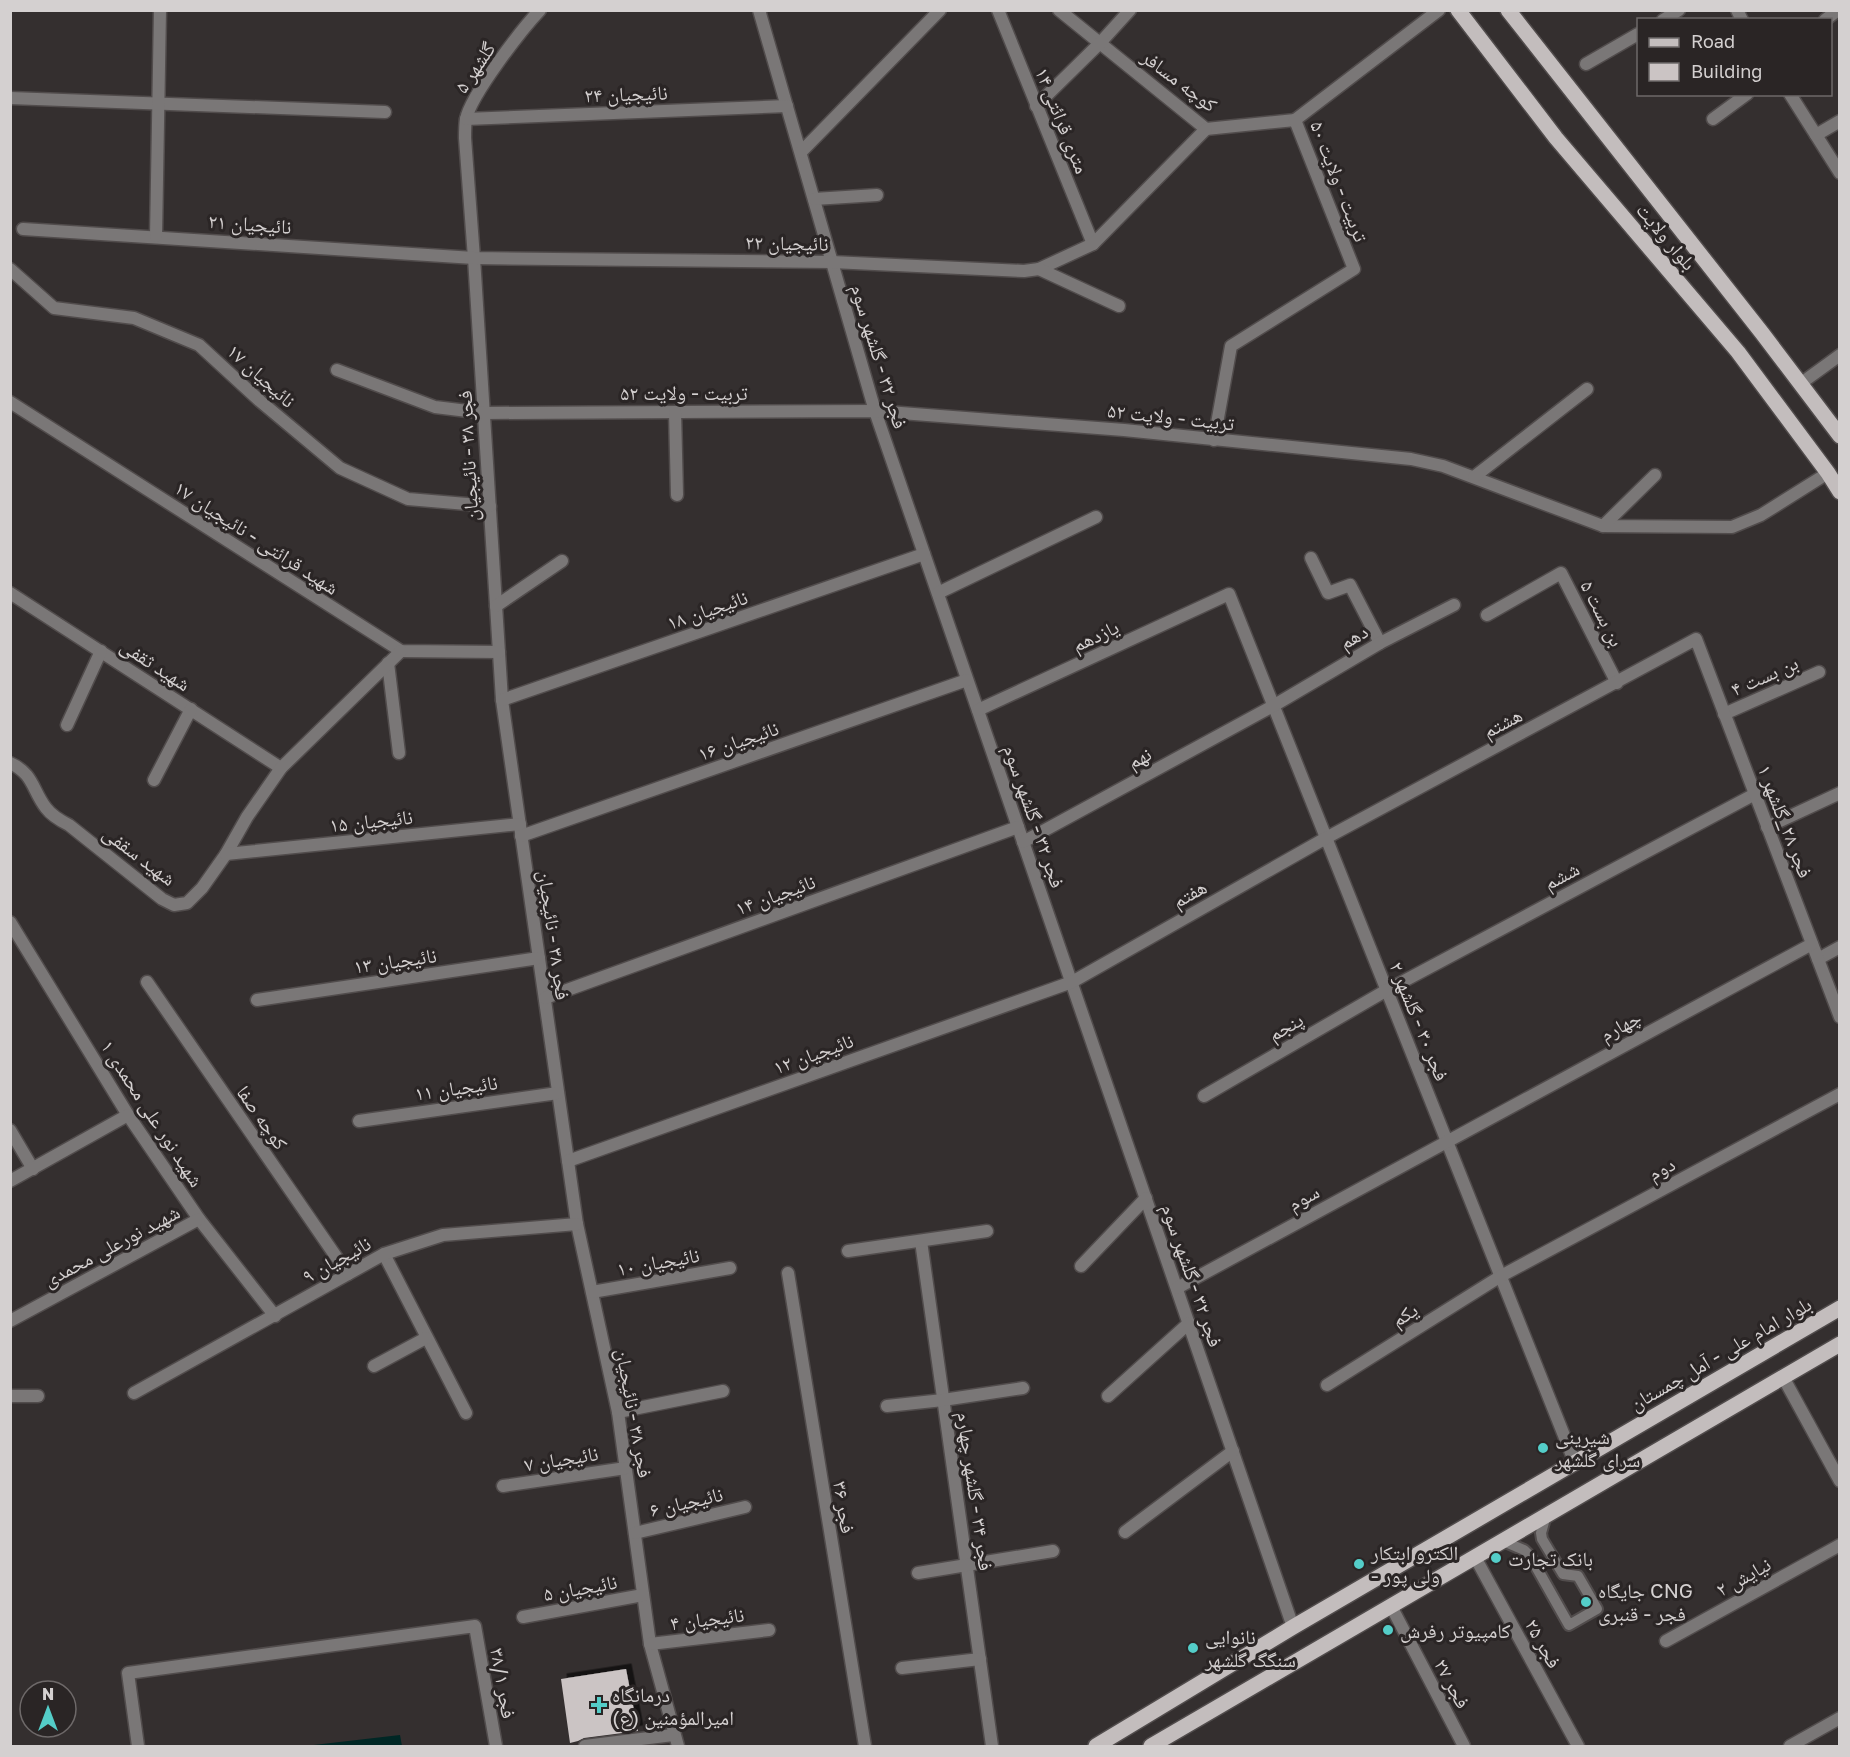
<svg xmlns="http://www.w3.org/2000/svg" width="1850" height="1757" font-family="'Golos Text','Noto Naskh Arabic',sans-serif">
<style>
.water{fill:#002725}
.building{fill:#cbc4c4;filter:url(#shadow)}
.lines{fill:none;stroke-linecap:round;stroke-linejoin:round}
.service-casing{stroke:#514c4c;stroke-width:14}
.minor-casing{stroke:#514c4c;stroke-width:15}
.primary-casing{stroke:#514c4c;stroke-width:18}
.service{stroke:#7a7777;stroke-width:10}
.minor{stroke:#7a7777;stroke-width:12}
.primary{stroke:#c3bdbd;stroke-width:15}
.poi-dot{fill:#54cdc8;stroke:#2a2525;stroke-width:2}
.labels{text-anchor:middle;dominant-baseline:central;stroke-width:6;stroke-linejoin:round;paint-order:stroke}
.street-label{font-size:20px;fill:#d4d0d0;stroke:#2a2525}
.poi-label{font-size:20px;fill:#d4d0d0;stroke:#2a2525;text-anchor:start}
</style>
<defs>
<filter id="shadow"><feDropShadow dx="5.5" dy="-5.5" stdDeviation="0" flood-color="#0009"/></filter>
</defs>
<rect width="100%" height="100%" fill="#342f2f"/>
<path class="water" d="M 400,1735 L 402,1746 L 305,1746 Z"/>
<path class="building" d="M 626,1669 L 638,1731 L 584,1738 L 578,1741 L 570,1743 L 561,1679 Z"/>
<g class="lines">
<defs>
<path id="service" d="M 1503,1541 L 1524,1550 L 1530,1556 L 1569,1625 L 1597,1609 L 1578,1576 L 1563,1574 L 1542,1539 L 1541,1533 L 1546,1515"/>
<g id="minor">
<path d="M 540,10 C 521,30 471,95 466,119 C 465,125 465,132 465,138 L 474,258 L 502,700 L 577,1224 L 618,1412 L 650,1644 L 678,1746"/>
<path d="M 759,10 L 875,411 L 1293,1627"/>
<path d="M 998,10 L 1093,244"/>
<path d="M 1059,10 L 1206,129 L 1295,120"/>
<path d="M 1737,10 L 1742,20"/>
<path d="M 1663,20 L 1679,10"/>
<path d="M 1825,20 L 1838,10"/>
<path d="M 1586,64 L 1638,34"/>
<path d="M 1790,94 L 1840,173"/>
<path d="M 10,98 L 385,112"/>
<path d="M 1036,106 L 1100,43 L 1130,10"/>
<path d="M 466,119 L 787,106"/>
<path d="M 1713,119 L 1747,94"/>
<path d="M 1816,135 L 1840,121"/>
<path d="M 801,152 L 940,10"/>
<path d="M 814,199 L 877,195"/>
<path d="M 23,229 L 474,258 L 832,262 L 1024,271 L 1039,269 L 1093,244 L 1206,129"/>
<path d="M 156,236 L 160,10"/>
<path d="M 10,269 L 54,308 L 134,318 L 199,345 L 260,401 L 340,468 L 408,499 L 490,506"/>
<path d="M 1039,269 L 1119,306"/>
<path d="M 337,370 L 435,407 L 484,413 L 875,411 L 1124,430 L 1411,459 L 1443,466 L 1603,526 L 1732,527 L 1761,515 L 1828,473"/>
<path d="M 1800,384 L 1840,355"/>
<path d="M 10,402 L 401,651 L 499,652"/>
<path d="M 675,412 L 677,495"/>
<path d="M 1214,440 L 1231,346 L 1354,269 L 1295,120 L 1439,10"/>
<path d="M 1474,477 L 1587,389"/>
<path d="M 1603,526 L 1655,475"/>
<path d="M 1311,558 L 1328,593 L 1350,585 L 1380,643"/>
<path d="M 10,593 L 281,768"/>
<path d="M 938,593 L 1096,517"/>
<path d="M 496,606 L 562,561"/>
<path d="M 1487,615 L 1561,573 L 1617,683"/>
<path d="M 388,663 L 399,753"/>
<path d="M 502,700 L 924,554"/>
<path d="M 978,710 L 1229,594 L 1575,1463"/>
<path d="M 1724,714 L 1819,672"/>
<path d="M 67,725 L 101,651"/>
<path d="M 10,763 C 34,774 32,790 46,808 C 52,816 61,821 69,825 L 162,899 L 174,905 L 187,903 L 202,888 L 226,854 L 247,817 L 281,768 L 401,651"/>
<path d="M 154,780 L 191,709"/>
<path d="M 1767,827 L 1840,793"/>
<path d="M 521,836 L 967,680"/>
<path d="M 1023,842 L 1273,706 L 1380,643 L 1454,605"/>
<path d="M 226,854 L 520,824"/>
<path d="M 10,922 L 128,1115 L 199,1219 L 275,1316"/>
<path d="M 1818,959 L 1840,947"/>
<path d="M 147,982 L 348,1274"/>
<path d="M 545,998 L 1018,827"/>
<path d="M 257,1000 L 539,958"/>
<path d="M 1204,1096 L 1387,990 L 1755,794"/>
<path d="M 359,1121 L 558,1093"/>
<path d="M 10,1130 L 33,1169"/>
<path d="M 568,1161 L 1072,982 L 1326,838 L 1696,639 L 1840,1017"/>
<path d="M 10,1181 L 128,1115"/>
<path d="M 921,1241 L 992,1746"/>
<path d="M 848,1251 L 987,1231"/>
<path d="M 384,1254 L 466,1413"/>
<path d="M 1081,1266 L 1146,1198"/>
<path d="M 788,1273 L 865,1746"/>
<path d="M 1177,1288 L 1812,944"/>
<path d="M 592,1292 L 730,1268"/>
<path d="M 10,1321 L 199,1219"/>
<path d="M 374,1366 L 426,1338"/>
<path d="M 1783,1377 L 1840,1481"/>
<path d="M 1327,1385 L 1501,1276 L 1840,1094"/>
<path d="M 134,1393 L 384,1254 L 443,1235 L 577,1224"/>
<path d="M 10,1396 L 38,1396"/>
<path d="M 1108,1396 L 1189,1323"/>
<path d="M 887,1406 L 943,1400 L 1023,1388"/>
<path d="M 618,1412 L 723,1391"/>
<path d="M 503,1486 L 626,1468"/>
<path d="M 1125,1532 L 1233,1451"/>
<path d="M 635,1533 L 745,1507"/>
<path d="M 1475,1557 L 1578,1746"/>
<path d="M 918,1573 L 1053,1551"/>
<path d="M 1391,1606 L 1464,1746"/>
<path d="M 523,1617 L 643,1595"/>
<path d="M 1666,1641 L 1840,1545"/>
<path d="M 650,1644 L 769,1630"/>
<path d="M 902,1668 L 980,1659"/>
<path d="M 138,1746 L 128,1673 L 475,1626 L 496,1746"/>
<path d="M 585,1746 L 673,1735"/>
<path d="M 1790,1746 L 1840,1718"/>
</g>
<g id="primary">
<path d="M 1458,10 L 1556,138 L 1738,352 L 1828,473 L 1840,492"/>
<path d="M 1508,10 L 1762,333 L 1840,436"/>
<path d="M 1096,1746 L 1293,1627 L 1840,1308"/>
<path d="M 1151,1746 L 1840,1344"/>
</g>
</defs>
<use href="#service" class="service-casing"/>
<use href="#minor" class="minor-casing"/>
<use href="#primary" class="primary-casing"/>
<use href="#service" class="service"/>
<use href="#minor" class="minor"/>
<use href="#primary" class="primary"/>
</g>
<g class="poi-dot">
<circle cx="1543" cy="1448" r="6"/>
<circle cx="1496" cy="1558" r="6"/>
<circle cx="1359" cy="1564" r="6"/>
<circle cx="1586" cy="1602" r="6"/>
<circle cx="1388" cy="1630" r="6"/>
<circle cx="1193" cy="1648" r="6"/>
<path d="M596 1696h6v6h6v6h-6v6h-6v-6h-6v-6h6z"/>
</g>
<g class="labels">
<g class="street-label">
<text transform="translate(474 67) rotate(-56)">گلشهر ۵</text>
<text transform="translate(1180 80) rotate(37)">کوچه مسافر</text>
<text transform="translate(626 93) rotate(-2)">نائیجیان ۲۴</text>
<text transform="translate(1063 120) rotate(68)">۱۴ متری قرائتی</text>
<text transform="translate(1340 181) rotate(69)">تربیت - ولایت ۵۰</text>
<text transform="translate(250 223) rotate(4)">نائیجیان ۲۱</text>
<text transform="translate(1667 236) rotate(50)">بلوار ولایت</text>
<text transform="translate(787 242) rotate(1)">نائیجیان ۲۲</text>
<text transform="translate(880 356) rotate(73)">فجر ۳۲ - گلشهر سوم</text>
<text transform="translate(262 375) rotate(42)">نائیجیان ۱۷</text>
<text x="684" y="392">تربیت - ولایت ۵۲</text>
<text transform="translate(1171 416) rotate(6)">تربیت - ولایت ۵۲</text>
<text transform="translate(467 456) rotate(-93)">فجر ۳۸ - نائیجیان</text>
<text transform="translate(257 537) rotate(33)">شهید قرائتی - نائیجیان ۱۷</text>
<text transform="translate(707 609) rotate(-19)">نائیجیان ۱۸</text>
<text transform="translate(1603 613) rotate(63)">بن بست ۵</text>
<text transform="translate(1095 635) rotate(-25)">یازدهم</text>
<text transform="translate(1353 636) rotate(-30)">دهم</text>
<text transform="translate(156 664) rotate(33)">شهید ثقفی</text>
<text transform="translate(1764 675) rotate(-24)">بن بست ۴</text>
<text transform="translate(1502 722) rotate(-28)">هشتم</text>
<text transform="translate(738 740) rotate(-19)">نائیجیان ۱۶</text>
<text transform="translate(1139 757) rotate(-28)">نهم</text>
<text transform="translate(1035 816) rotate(71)">فجر ۳۲ - گلشهر سوم</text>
<text transform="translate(371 820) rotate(-6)">نائیجیان ۱۵</text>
<text transform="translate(1786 821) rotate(69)">فجر ۲۸_گلشهر ۱</text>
<text transform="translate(140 855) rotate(37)">شهید سقفی</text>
<text transform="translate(1561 875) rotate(-28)">ششم</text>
<text transform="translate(1189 893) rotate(-29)">هفتم</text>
<text transform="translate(775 894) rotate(-20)">نائیجیان ۱۴</text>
<text transform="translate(555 935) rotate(82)">فجر ۳۸ - نائیجیان</text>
<text transform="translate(395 960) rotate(-8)">نائیجیان ۱۳</text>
<text transform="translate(1420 1021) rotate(68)">فجر ۳۰ - گلشهر ۲</text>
<text transform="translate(1620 1025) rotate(-28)">چهارم</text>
<text transform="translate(1285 1026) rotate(-30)">پنجم</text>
<text transform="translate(813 1053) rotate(-20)">نائیجیان ۱۲</text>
<text transform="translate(456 1087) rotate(-8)">نائیجیان ۱۱</text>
<text transform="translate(153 1113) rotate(57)">شهید نور علی محمدی ۱</text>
<text transform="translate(263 1117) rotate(55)">کوچه صفا</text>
<text transform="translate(1661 1168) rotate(-28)">دوم</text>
<text transform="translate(1303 1197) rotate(-29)">سوم</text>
<text transform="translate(111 1245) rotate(-28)">شهید نورعلی محمدی</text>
<text transform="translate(336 1259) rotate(-29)">نائیجیان ۹</text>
<text transform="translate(658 1261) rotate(-10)">نائیجیان ۱۰</text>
<text transform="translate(1193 1275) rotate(71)">فجر ۳۲ - گلشهر سوم</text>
<text transform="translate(1404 1314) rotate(-32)">یکم</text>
<text transform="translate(1720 1353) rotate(-30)">بلوار امام علی - آمل چمستان</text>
<text transform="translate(635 1413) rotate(80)">فجر ۳۸ - نائیجیان</text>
<text transform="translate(561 1458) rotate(-9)">نائیجیان ۷</text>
<text transform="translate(976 1491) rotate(82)">فجر ۳۴ - گلشهر چهارم</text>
<text transform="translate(686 1501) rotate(-13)">نائیجیان ۶</text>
<text transform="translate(845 1507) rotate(81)">فجر ۳۶</text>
<text transform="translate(1743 1576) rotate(-29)">نیایش ۲</text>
<text transform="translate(580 1587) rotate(-10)">نائیجیان ۵</text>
<text transform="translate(707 1618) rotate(-7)">نائیجیان ۴</text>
<text transform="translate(1544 1643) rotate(61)">فجر ۲۵</text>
<text transform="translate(504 1683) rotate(80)">فجر ۳۸/۱</text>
<text transform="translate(1453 1683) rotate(62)">فجر ۲۷</text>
</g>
<g class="poi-label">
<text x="1555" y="1436">شیرینی<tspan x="1555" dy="23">سرای گلشهر</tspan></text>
<text x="1371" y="1552">الکترو ابتکار<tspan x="1371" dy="23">- ولی پور</tspan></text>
<text x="1508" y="1558">بانک تجارت</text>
<text x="1598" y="1590">جایگاه CNG<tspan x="1598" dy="23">فجر - قنبری</tspan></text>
<text x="1400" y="1630">کامپیوتر رفرش</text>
<text x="1205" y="1636">نانوایی<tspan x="1205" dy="23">سنگگ گلشهر</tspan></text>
<text x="612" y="1694">درمانگاه<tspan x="612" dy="23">امیرالمؤمنین (ع)</tspan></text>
</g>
</g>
<rect width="1850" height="1757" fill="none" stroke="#d4d0d0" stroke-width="24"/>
<rect x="1637" y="18" width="195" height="78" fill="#2a2525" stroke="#6e6969" stroke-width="1.5"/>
<rect x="1649" y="38" width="30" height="9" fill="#c3bdbd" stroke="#6e6969" stroke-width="1.5"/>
<text x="1691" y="48" font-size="18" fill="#d4d0d0">Road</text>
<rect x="1649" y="63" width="30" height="18" fill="#cbc4c4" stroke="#6e6969" stroke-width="1.5"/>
<text x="1691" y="78" font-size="18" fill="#d4d0d0">Building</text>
<g transform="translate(48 1709)"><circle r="28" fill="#2a2525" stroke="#6e6969" stroke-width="1.5"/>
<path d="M0-4.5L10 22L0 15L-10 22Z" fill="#54cdc8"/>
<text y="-9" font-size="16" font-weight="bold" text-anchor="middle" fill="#d4d0d0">N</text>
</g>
</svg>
